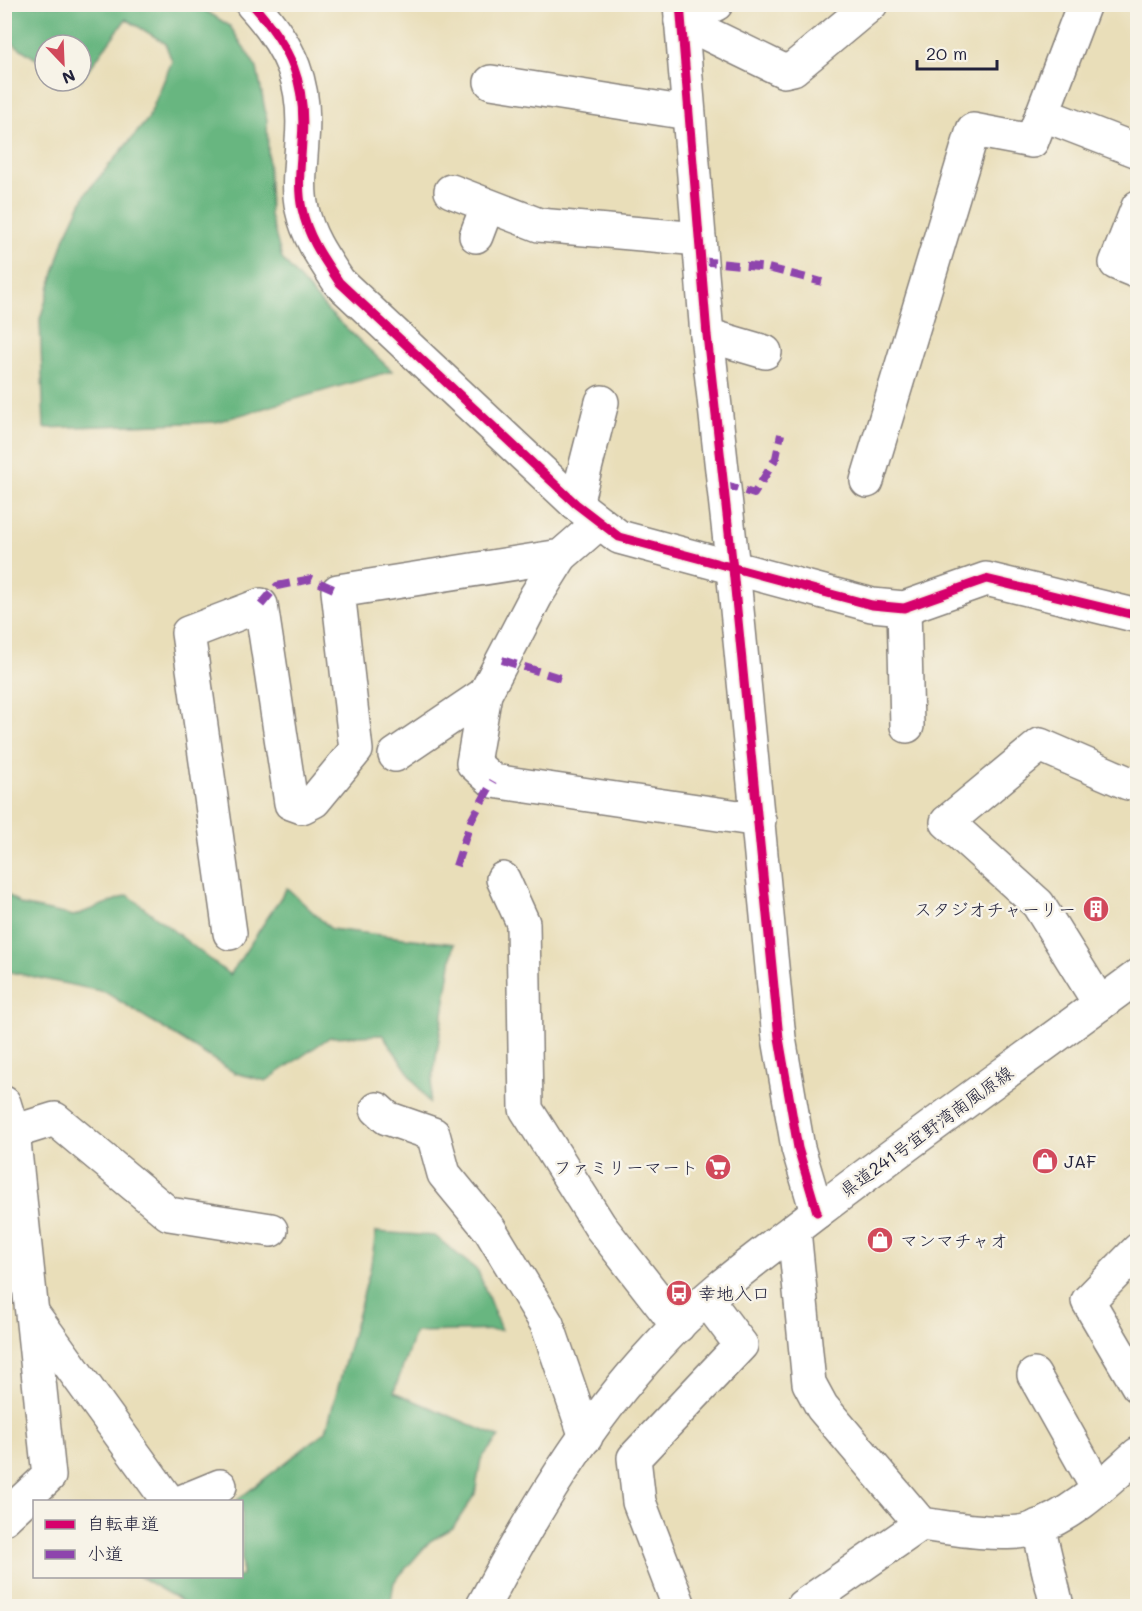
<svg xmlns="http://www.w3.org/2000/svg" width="1142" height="1611" font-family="Mali,'Klee One',sans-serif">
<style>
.forest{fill:#67b680;stroke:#446c5e;stroke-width:1.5}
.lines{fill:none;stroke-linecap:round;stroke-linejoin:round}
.minor-casing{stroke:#86807a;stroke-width:36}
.major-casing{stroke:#86807a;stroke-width:36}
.minor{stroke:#fff;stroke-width:33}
.major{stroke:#fff;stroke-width:33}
.quiet{stroke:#8e44ad;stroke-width:8;stroke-dasharray:15 8;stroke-linecap:butt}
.cycleway-casing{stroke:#f7f3e8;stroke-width:13}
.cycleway{stroke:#d6006c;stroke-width:9}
.labels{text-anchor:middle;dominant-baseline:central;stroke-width:5;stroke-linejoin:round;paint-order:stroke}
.poi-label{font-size:18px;fill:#22223b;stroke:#f7f3e8;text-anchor:start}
.street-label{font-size:18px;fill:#22223b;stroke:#f7f3e8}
</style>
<rect width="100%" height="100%" fill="#f7f3e8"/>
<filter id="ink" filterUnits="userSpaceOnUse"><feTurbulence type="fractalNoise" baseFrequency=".0167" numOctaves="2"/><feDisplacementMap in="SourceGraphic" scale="12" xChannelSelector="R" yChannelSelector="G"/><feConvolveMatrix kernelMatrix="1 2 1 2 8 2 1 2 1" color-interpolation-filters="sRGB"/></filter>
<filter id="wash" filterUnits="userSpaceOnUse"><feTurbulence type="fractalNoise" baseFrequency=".008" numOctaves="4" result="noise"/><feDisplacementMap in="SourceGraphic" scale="24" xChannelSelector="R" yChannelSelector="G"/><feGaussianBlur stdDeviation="1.35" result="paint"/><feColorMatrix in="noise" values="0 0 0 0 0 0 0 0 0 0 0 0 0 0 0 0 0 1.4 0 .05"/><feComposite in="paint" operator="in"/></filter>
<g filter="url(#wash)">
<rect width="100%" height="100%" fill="#e9deb9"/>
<g class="forest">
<path d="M 4,5 L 197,5 L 230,26 L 257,68 L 267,120 L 270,215 L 282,259 L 328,311 L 392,371 L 216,422 L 44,428 L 40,319 L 65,237 L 86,193 L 148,119 L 172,61 L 165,43 L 126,19 L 81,80 L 81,45 L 45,45 L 45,65 L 5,38 Z"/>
<path d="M 287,888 L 331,929 L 454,944 L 429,1103 L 383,1035 L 330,1037 L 266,1081 L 235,1073 L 105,992 L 5,971 L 5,892 L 21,905 L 74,916 L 128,895 L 230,975 Z"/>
<path d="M 376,1232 L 435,1236 L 478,1271 L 501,1330 L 415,1332 L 394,1392 L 499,1437 L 481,1459 L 475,1494 L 453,1528 L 430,1541 L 394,1582 L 390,1606 L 190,1606 L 140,1577 L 242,1576 L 242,1502 L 236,1501 L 326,1431 L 370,1270 Z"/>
</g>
</g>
<g filter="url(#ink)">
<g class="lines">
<defs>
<g id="minor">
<path d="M 252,4 C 291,47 307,83 302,141 C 301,163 297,187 302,209 C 308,237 323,258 339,282 L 576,504 L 619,537 L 872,605 L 904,608 L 986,579 L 1138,616"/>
<path d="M 680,4 L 707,335 L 733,569 L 779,1038 L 798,1148 L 817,1212"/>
<path d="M 681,21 L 784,71 L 793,69 L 871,4"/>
<path d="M 681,21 L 716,4"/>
<path d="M 491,82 L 688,113"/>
<path d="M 1042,114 L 1138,151"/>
<path d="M 451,191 L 539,225 L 699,239"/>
<path d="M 1138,207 L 1116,263 L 1138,272"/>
<path d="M 476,236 L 487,207"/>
<path d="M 707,335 L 765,352"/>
<path d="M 867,481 L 973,130 L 1032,141 L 1084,4"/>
<path d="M 576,504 L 602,402"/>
<path d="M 561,556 L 536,596 L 485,694 L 473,763 L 493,781 L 759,820"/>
<path d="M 904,608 L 907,726"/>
<path d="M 395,755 L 485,694"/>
<path d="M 503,879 L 523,923 L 526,1109 L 600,1226 L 678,1326"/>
<path d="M 230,933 L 188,633 L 261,605 L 291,803 L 302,807 L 314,801 L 356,750 L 338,591 L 561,556 L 599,523"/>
<path d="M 1100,1004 L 1038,904 L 947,822 L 1040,745 L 1128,783"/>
<path d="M 4,1103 L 13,1132 L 49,1476 L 4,1518"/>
<path d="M 377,1109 L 387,1118 L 433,1134 L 444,1174 L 490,1230 L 547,1324 L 586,1437"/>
<path d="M 13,1132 L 55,1119 L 169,1214 L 271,1230"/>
<path d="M 794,1230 L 809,1383 L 822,1407 L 921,1524 C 947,1528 1008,1538 1032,1529 C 1074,1515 1105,1483 1138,1454"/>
<path d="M 1138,1250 L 1088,1301 L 1138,1386"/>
<path d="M 33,1314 L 169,1502"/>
<path d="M 1034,1375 L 1098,1489"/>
<path d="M 181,1502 L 220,1486"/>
<path d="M 1038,1526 L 1057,1606"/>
<path d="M 679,1606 L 639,1502 L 634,1458 L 741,1345 L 707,1300"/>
<path d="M 803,1606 L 921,1524"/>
</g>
<path id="major" d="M 483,1606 C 532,1515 586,1423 658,1346 C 704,1295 763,1254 817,1212 C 923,1131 1031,1055 1138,976"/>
</defs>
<use href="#minor" class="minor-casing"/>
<use href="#major" class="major-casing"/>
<use href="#minor" class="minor"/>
<use href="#major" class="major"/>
<g class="quiet">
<path d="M 700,261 L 768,268 L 822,282"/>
<path d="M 723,484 L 754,494 L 776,458 L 781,434"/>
<path d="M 261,605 L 277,586 L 311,579 L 338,591"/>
<path d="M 502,660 L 563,679"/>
<path d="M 456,866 L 471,821 L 493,781"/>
</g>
<defs>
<g id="cycleway">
<path d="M 252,4 C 291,47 307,83 302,141 C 301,163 297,187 302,209 C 308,237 323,258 339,282 L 576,504 L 619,537 L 872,605 L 904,608 L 986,579 L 1138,616"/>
<path d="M 680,4 L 707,335 L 733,569 L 779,1038 L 798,1148 L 817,1212"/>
</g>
</defs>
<use href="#cycleway" class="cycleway-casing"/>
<use href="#cycleway" class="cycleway"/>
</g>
</g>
<defs>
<symbol id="building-disc" viewBox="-11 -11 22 22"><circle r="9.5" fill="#d1495b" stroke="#f7f3e8"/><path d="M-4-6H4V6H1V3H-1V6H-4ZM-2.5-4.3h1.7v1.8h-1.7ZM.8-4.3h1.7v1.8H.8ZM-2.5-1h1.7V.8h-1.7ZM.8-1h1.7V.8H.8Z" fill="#fff"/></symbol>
<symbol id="shop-disc" viewBox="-11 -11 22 22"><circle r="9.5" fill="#d1495b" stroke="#f7f3e8"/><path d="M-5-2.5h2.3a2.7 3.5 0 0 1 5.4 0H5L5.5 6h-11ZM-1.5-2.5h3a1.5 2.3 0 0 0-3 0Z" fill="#fff"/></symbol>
<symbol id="supermarket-disc" viewBox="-11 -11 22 22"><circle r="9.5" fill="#d1495b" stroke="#f7f3e8"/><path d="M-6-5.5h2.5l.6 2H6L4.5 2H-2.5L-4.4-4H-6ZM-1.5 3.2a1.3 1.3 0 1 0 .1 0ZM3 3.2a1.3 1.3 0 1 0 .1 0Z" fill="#fff"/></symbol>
<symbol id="bus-disc" viewBox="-11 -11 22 22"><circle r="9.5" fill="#d1495b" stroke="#f7f3e8"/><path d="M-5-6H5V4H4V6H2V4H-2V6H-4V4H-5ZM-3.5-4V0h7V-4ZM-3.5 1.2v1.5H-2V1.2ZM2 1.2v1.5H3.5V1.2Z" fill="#fff"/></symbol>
</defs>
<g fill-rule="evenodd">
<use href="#building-disc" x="1081" y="894" width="30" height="30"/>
<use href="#shop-disc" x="1030" y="1146" width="30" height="30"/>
<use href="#supermarket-disc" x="703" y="1152" width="30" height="30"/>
<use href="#shop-disc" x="865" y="1225" width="30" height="30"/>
<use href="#bus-disc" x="664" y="1278" width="30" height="30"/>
</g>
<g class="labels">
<g class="poi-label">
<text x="1076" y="909" text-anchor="end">スタジオチャーリー</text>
<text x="1064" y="1161">JAF</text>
<text x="698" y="1167" text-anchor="end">ファミリーマート</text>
<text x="900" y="1240">マンマチャオ</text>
<text x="698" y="1293">幸地入口</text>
</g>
<g class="street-label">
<text transform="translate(926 1131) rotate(-36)">県道241号宜野湾南風原線</text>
</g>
</g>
<rect width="1142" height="1611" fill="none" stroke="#f7f3e8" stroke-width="24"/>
<rect x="33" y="1500" width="210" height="78" fill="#f7f3e8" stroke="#a29fa3" stroke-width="1.5"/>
<rect x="45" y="1520" width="30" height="9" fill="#d6006c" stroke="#a29fa3" stroke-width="1.5"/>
<text x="87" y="1530" font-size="18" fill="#22223b">自転車道</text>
<rect x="45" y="1550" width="30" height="9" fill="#8e44ad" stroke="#a29fa3" stroke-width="1.5"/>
<text x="87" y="1560" font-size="18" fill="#22223b">小道</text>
<g transform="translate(63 63) rotate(157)"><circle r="28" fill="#f7f3e8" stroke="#a29fa3" stroke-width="1.5"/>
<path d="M0-4.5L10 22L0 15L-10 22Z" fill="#d1495b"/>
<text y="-9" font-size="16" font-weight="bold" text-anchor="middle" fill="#22223b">N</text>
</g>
<path d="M917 60v9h80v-9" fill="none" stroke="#22223b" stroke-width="3"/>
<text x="926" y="60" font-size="18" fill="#22223b" stroke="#f7f3e8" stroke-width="4.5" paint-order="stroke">20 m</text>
</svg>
